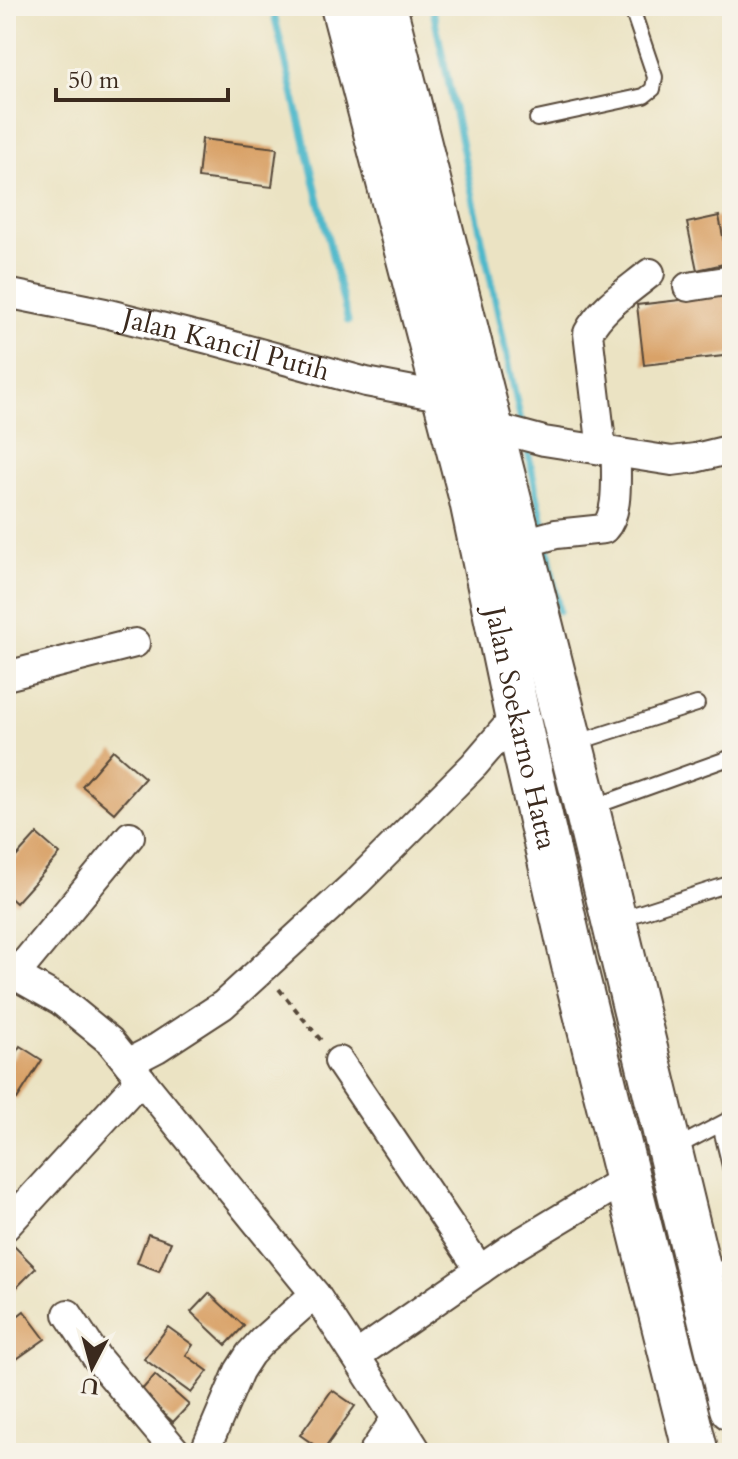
<svg xmlns="http://www.w3.org/2000/svg" width="738" height="1459" font-family="Cardo,serif">
<style>
.lines{fill:none;stroke-linecap:round;stroke-linejoin:round}
.stream{stroke:#4db8ca;stroke-width:7}
.building{fill:#d9a268}
.lane-casing{stroke:#554637;stroke-width:18}
.street-casing{stroke:#554637;stroke-width:32}
.highway-casing{stroke:#554637;stroke-width:48}
.path{stroke:#554637;stroke-width:4;stroke-dasharray:6 6;stroke-linecap:butt}
.lane{stroke:#fff;stroke-width:14}
.street{stroke:#fff;stroke-width:28}
.highway{stroke:#fff;stroke-width:44}
.labels{text-anchor:middle;dominant-baseline:central;stroke-width:6;stroke-linejoin:round;paint-order:stroke}
.street-label{font-size:28px;fill:#3b2a1e;stroke:#f7f3e8}
</style>
<rect width="100%" height="100%" fill="#f7f3e8"/>
<filter id="ink" filterUnits="userSpaceOnUse"><feTurbulence type="fractalNoise" baseFrequency=".0125" numOctaves="2"/><feDisplacementMap in="SourceGraphic" scale="16" xChannelSelector="R" yChannelSelector="G"/><feConvolveMatrix kernelMatrix="1 2 1 2 8 2 1 2 1" color-interpolation-filters="sRGB"/></filter>
<filter id="wash" filterUnits="userSpaceOnUse"><feTurbulence type="fractalNoise" baseFrequency=".006" numOctaves="4" result="noise"/><feDisplacementMap in="SourceGraphic" scale="32" xChannelSelector="R" yChannelSelector="G"/><feGaussianBlur stdDeviation="1.8" result="paint"/><feColorMatrix in="noise" values="0 0 0 0 0 0 0 0 0 0 0 0 0 0 0 0 0 1.4 0 .05"/><feComposite in="paint" operator="in"/></filter>
<g filter="url(#wash)">
<rect width="100%" height="100%" fill="#ebe3c3"/>
<g class="lines">
<g class="stream">
<path d="M 272,6 L 348,321"/>
<path d="M 432,6 L 522,426"/>
<path d="M 526,442 L 545,532"/>
<path d="M 547,544 L 559,611"/>
</g>
</g>
<g id="blocks">
<g class="building">
<path d="M 202,139 L 277,148 L 272,187 L 198,178 Z"/>
<path d="M 719,216 L 728,263 L 697,270 L 687,223 Z"/>
<path d="M 732,294 L 732,355 L 644,365 L 637,305 Z"/>
<path d="M 113,750 L 145,778 L 114,813 L 82,786 Z"/>
<path d="M 37,834 L 60,854 L 16,903 L 6,894 L 6,868 Z"/>
<path d="M 20,1046 L 42,1060 L 17,1099 L 6,1092 L 6,1068 Z"/>
<path d="M 148,1234 L 171,1242 L 159,1271 L 137,1263 Z"/>
<path d="M 12,1244 L 36,1268 L 6,1298 L 6,1250 Z"/>
<path d="M 209,1293 L 244,1326 L 226,1345 L 191,1312 Z"/>
<path d="M 24,1311 L 45,1339 L 8,1365 L 6,1362 L 6,1325 Z"/>
<path d="M 168,1327 L 193,1345 L 186,1355 L 208,1371 L 191,1393 L 144,1359 Z"/>
<path d="M 155,1375 L 189,1405 L 173,1422 L 140,1392 Z"/>
<path d="M 332,1390 L 355,1406 L 323,1451 L 300,1435 Z"/>
</g>
</g>
</g>
<g filter="url(#ink)">
<use href="#blocks" fill-opacity="0" stroke="#554637" stroke-width="2"/>
<g class="lines">
<defs>
<g id="lane">
<path d="M 537,119 L 644,96 L 653,89 L 655,77 L 631,6"/>
<path d="M 575,743 L 697,704"/>
<path d="M 593,807 L 732,757"/>
<path d="M 617,920 L 732,883"/>
<path d="M 720,1125 L 732,1174"/>
<path d="M 673,1149 L 732,1118"/>
<path d="M 705,1277 L 732,1263"/>
</g>
<g id="street">
<path d="M 688,287 L 732,280"/>
<path id="s1" d="M 6,293 L 105,313 L 208,339 L 366,382 L 445,397"/>
<path d="M 492,427 L 544,441 L 672,461 L 695,458 L 732,449"/>
<path d="M 602,450 L 588,333 C 601,308 628,291 650,273"/>
<path d="M 520,544 L 556,534 L 604,529 C 620,513 615,475 616,453"/>
<path d="M 6,676 L 135,643"/>
<path d="M 6,970 L 61,1001 L 110,1041 L 315,1294 L 396,1418 L 373,1453"/>
<path d="M 15,975 L 130,836"/>
<path d="M 339,1061 L 480,1270"/>
<path d="M 128,1063 L 157,1048 L 223,1005 L 357,882 L 474,765 L 517,715"/>
<path d="M 6,1226 L 141,1079"/>
<path d="M 68,1314 L 97,1358 L 177,1453"/>
<path d="M 356,1356 L 510,1249 L 628,1178"/>
<path d="M 396,1418 L 418,1453"/>
<path d="M 204,1453 L 239,1371 L 250,1354 L 262,1341 L 315,1294"/>
</g>
<g id="highway">
<path id="s2" d="M 343,6 L 471,496 L 517,715 L 574,965 L 696,1453"/>
<path d="M 384,6 L 587,809 L 732,1408"/>
</g>
</defs>
<use href="#lane" class="lane-casing"/>
<use href="#street" class="street-casing"/>
<use href="#highway" class="highway-casing"/>
<path class="path" d="M 279,989 L 324,1044"/>
<use href="#lane" class="lane"/>
<use href="#street" class="street"/>
<use href="#highway" class="highway"/>
</g>
</g>
<g class="labels">
<g class="street-label">
<text stroke="none"><textPath href="#s1" startOffset="226">Jalan Kancil Putih</textPath></text>
<text stroke="none"><textPath href="#s2" startOffset="744">Jalan Soekarno Hatta</textPath></text>
</g>
</g>
<rect width="738" height="1459" fill="none" stroke="#f7f3e8" stroke-width="32"/>
<g transform="translate(92 1367) rotate(186)" stroke="#f7f3e8" stroke-width="6" paint-order="stroke">
<path d="M0-6L14 30L0 20L-14 30Z" fill="#3b2a1e"/>
<text y="-12" font-size="22" font-weight="bold" text-anchor="middle" fill="#3b2a1e">U</text>
</g>
<path d="M56 88v12h172v-12" fill="none" stroke="#3b2a1e" stroke-width="4"/>
<text x="68" y="88" font-size="24" fill="#3b2a1e" stroke="#f7f3e8" stroke-width="6" paint-order="stroke">50 m</text>
</svg>
